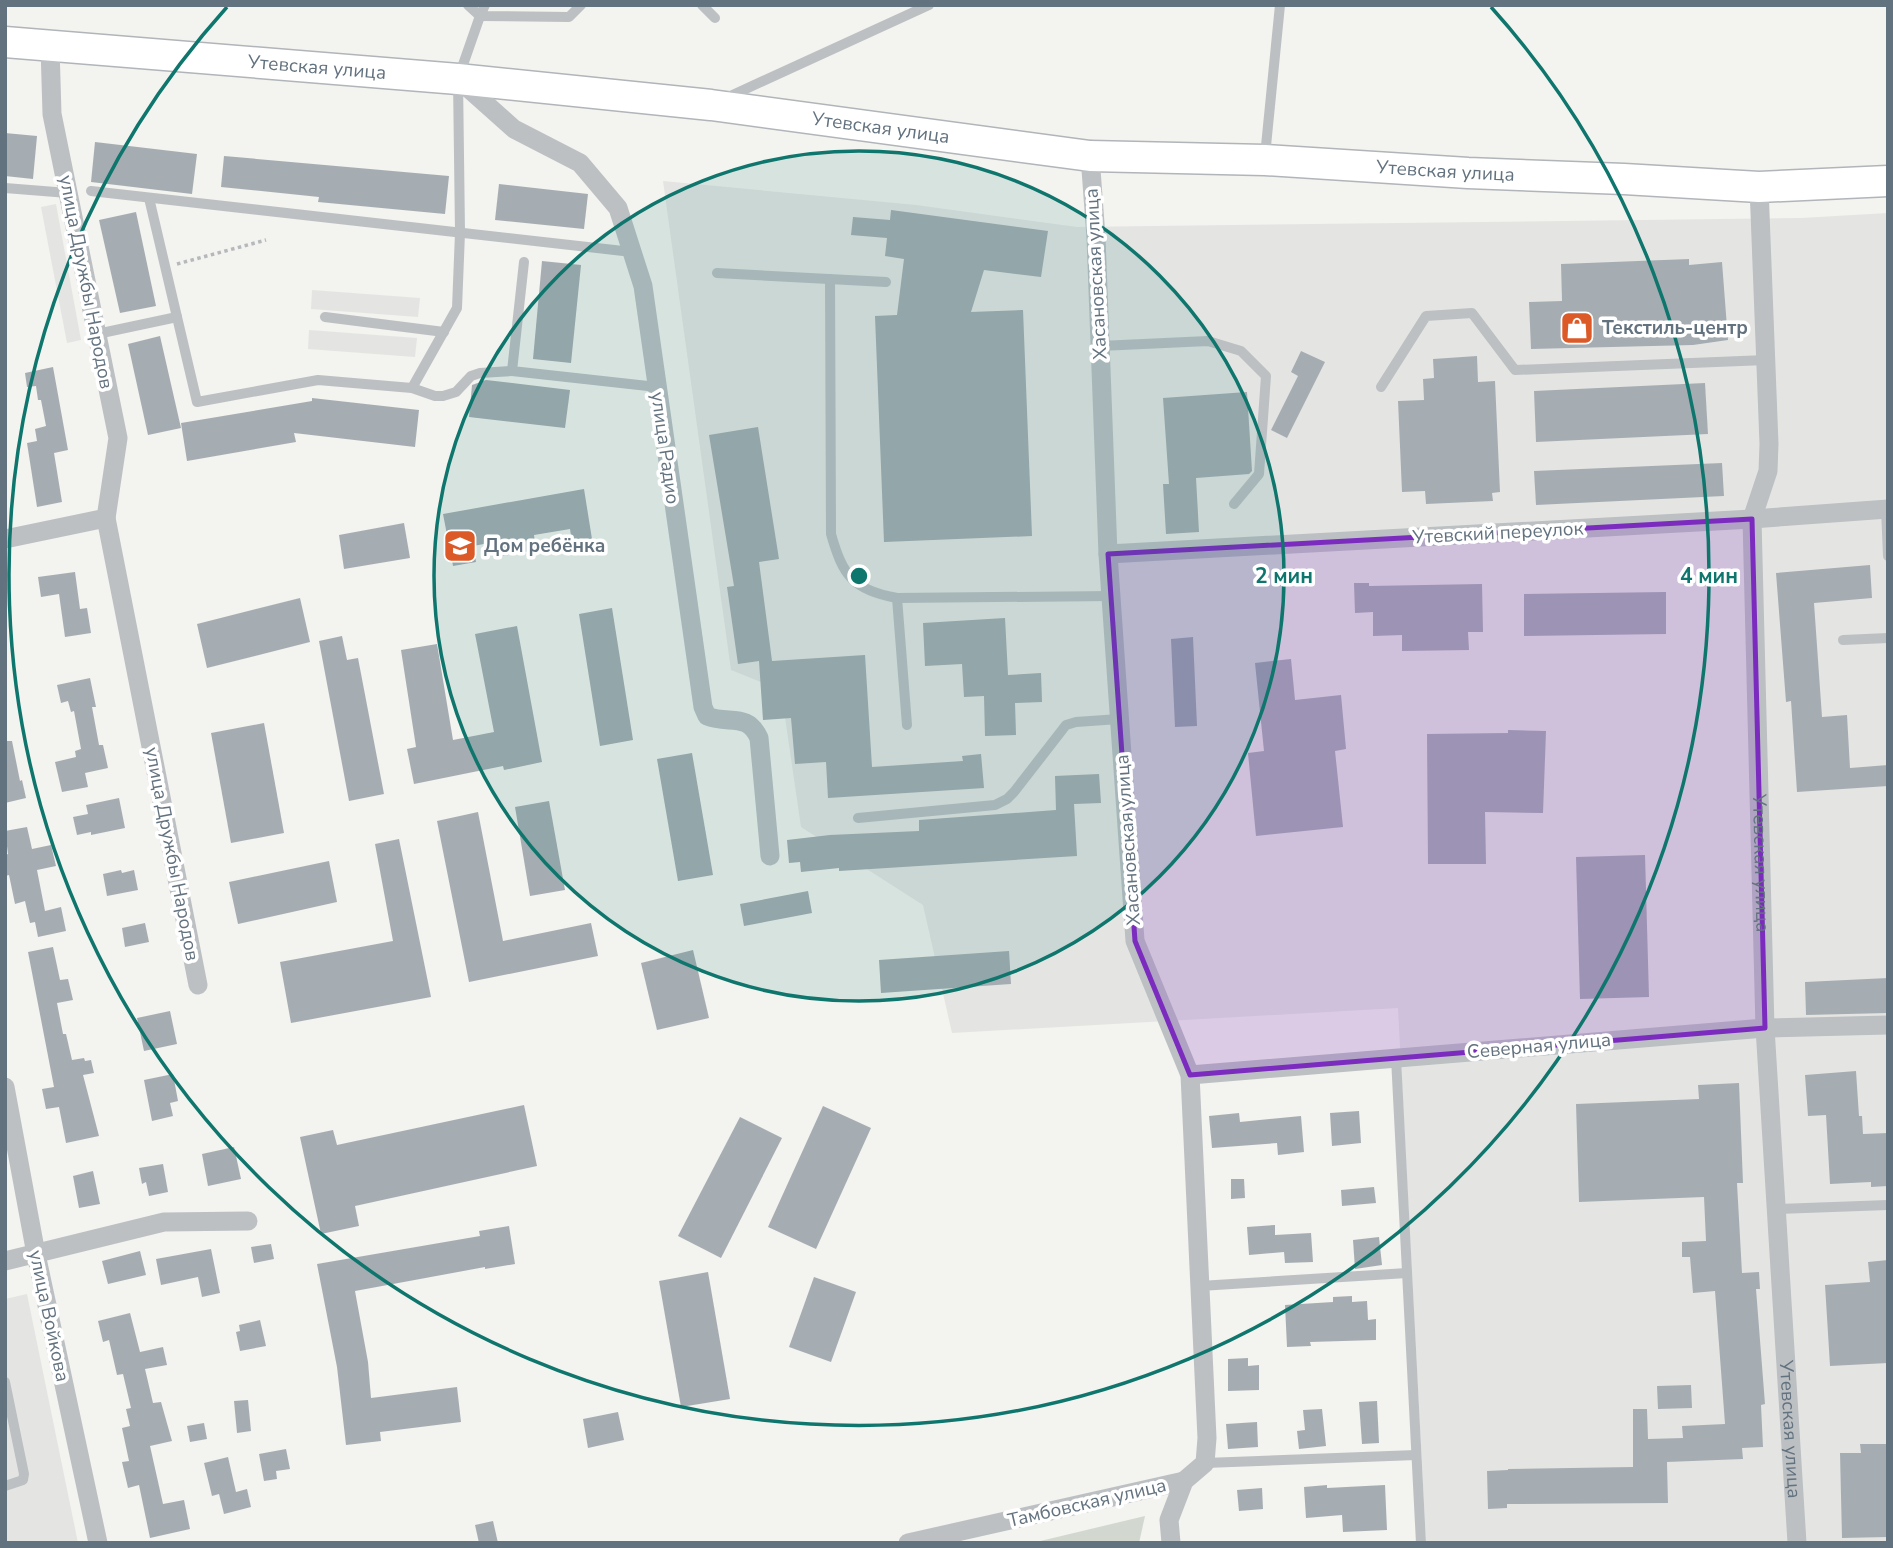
<svg xmlns="http://www.w3.org/2000/svg" width="1893" height="1548" font-family="'Nunito Sans',sans-serif">
<style>
.built{fill:#e4e5e3}
.green{fill:#d2d8cf}
.building{fill:#a6adb2}
.lines{fill:none;stroke-linecap:round;stroke-linejoin:round}
.primary-casing{stroke:#b1b5b9;stroke-width:33}
.path{stroke:#b6b9bb;stroke-width:3.5;stroke-dasharray:3.5 3.5;stroke-linecap:butt}
.lane{stroke:#bcc0c3;stroke-width:10}
.street{stroke:#bcc0c3;stroke-width:19}
.primary{stroke:#fff;stroke-width:30}
.marked{fill:#7b2cbf;fill-opacity:0.2;stroke:#7b2cbf;stroke-width:5;stroke-linejoin:round}
.ring{fill:none;stroke:#0f766e;stroke-width:3.5}
.labels{text-anchor:middle;dominant-baseline:central;stroke-width:7;stroke-linejoin:round;paint-order:stroke}
.street-label{font-size:19px;fill:#63727f;stroke:#fff}
.poi-label{font-size:19px;font-weight:bold;fill:#63727f;stroke:#fff;text-anchor:start}
.centre{fill:#0f766e;stroke:#fff;stroke-width:3.5}
.ring-label{font-size:21px;text-anchor:middle;font-weight:bold;fill:#0f766e;stroke:#fff;stroke-width:7;stroke-linejoin:round;paint-order:stroke}
</style>
<rect width="100%" height="100%" fill="#f3f3ef"/>
<g class="built">
<path d="M 663,181 L 916,205 L 1077,227 L 1801,218 L 1888,213 L 1888,1543 L 1426,1543 L 1398,1008 L 952,1033 L 923,905 L 801,827 L 781,690 L 731,670 Z"/>
<path d="M 56,204 L 81,340 L 67,343 L 41,207 Z"/>
<path d="M 312,290 L 420,298 L 418,317 L 311,309 Z"/>
<path d="M 309,330 L 417,338 L 415,357 L 308,349 Z"/>
<path d="M 27,1294 L 78,1543 L 5,1543 L 5,1299 Z"/>
</g>
<path class="green" d="M 1145,1516 L 1139,1543 L 1032,1543 Z"/>
<g class="building">
<path d="M 5,133 L 37,136 L 33,179 L 5,176 Z"/>
<path d="M 95,142 L 197,154 L 192,194 L 91,182 Z"/>
<path d="M 224,156 L 449,176 L 445,214 L 318,202 L 319,197 L 221,187 Z"/>
<path d="M 499,184 L 588,194 L 584,229 L 495,220 Z"/>
<path d="M 891,210 L 1048,231 L 1041,277 L 984,270 L 971,312 L 1023,310 L 1032,536 L 884,542 L 875,316 L 897,315 L 904,259 L 885,256 L 887,238 L 851,235 L 853,217 L 890,220 Z"/>
<path d="M 136,212 L 156,306 L 120,313 L 99,220 Z"/>
<path d="M 1689,259 L 1689,265 L 1722,262 L 1728,340 L 1693,345 L 1531,349 L 1529,302 L 1562,301 L 1561,264 Z"/>
<path d="M 542,261 L 581,265 L 571,363 L 533,359 Z"/>
<path d="M 160,336 L 181,428 L 148,435 L 128,344 Z"/>
<path d="M 1301,351 L 1325,362 L 1287,438 L 1271,430 L 1298,376 L 1291,372 Z"/>
<path d="M 1477,356 L 1478,382 L 1495,381 L 1500,492 L 1492,493 L 1493,501 L 1426,504 L 1425,491 L 1402,492 L 1398,401 L 1424,400 L 1423,379 L 1434,378 L 1433,359 Z"/>
<path d="M 53,367 L 68,450 L 54,453 L 62,502 L 37,507 L 27,443 L 37,441 L 35,429 L 46,426 L 41,400 L 38,400 L 36,386 L 27,387 L 25,373 Z"/>
<path d="M 486,380 L 570,390 L 565,428 L 469,417 L 472,385 Z"/>
<path d="M 1705,383 L 1708,434 L 1536,442 L 1534,391 Z"/>
<path d="M 1247,392 L 1252,471 L 1249,474 L 1196,478 L 1199,532 L 1166,534 L 1163,484 L 1169,484 L 1163,398 Z"/>
<path d="M 312,398 L 419,410 L 415,447 L 294,433 L 296,442 L 187,461 L 181,423 L 312,401 Z"/>
<path d="M 758,427 L 779,559 L 759,562 L 772,661 L 865,655 L 872,767 L 963,761 L 962,756 L 981,754 L 984,788 L 828,798 L 826,762 L 795,764 L 791,718 L 763,720 L 759,661 L 738,664 L 727,587 L 734,586 L 709,435 Z"/>
<path d="M 1722,463 L 1724,496 L 1536,505 L 1534,471 Z"/>
<path d="M 584,489 L 592,539 L 572,542 L 570,529 L 534,535 L 536,550 L 503,556 L 500,541 L 473,546 L 476,562 L 453,566 L 443,514 Z"/>
<path d="M 404,523 L 410,558 L 344,569 L 339,535 Z"/>
<path d="M 1870,565 L 1872,598 L 1814,603 L 1822,717 L 1847,715 L 1850,768 L 1888,765 L 1888,786 L 1797,792 L 1791,701 L 1786,702 L 1776,573 Z"/>
<path d="M 75,572 L 80,609 L 87,608 L 91,633 L 65,637 L 59,594 L 41,597 L 38,577 Z"/>
<path d="M 1354,583 L 1369,583 L 1369,586 L 1482,584 L 1483,632 L 1468,632 L 1469,650 L 1402,651 L 1402,635 L 1373,636 L 1373,612 L 1355,613 Z"/>
<path d="M 1666,592 L 1666,634 L 1524,636 L 1524,594 Z"/>
<path d="M 300,598 L 310,642 L 207,668 L 197,624 Z"/>
<path d="M 612,608 L 633,740 L 600,746 L 579,614 Z"/>
<path d="M 1005,618 L 1008,675 L 1041,673 L 1042,702 L 1015,703 L 1016,735 L 985,736 L 984,696 L 964,697 L 962,664 L 925,666 L 923,623 Z"/>
<path d="M 517,626 L 542,762 L 504,770 L 503,766 L 414,784 L 407,749 L 416,747 L 401,650 L 437,644 L 453,740 L 494,732 L 475,634 Z"/>
<path d="M 342,636 L 347,660 L 358,658 L 384,794 L 349,801 L 319,641 Z"/>
<path d="M 1193,637 L 1197,726 L 1175,727 L 1171,639 Z"/>
<path d="M 1291,659 L 1295,700 L 1341,695 L 1346,749 L 1335,751 L 1343,827 L 1256,836 L 1248,753 L 1264,751 L 1255,663 Z"/>
<path d="M 90,678 L 96,707 L 92,707 L 99,745 L 103,745 L 108,768 L 85,773 L 88,787 L 62,792 L 55,762 L 76,757 L 75,751 L 81,749 L 74,711 L 71,712 L 68,701 L 61,703 L 57,685 Z"/>
<path d="M 264,723 L 284,833 L 231,843 L 211,733 Z"/>
<path d="M 1508,730 L 1546,731 L 1543,813 L 1485,812 L 1486,864 L 1428,864 L 1427,734 L 1508,733 Z"/>
<path d="M 5,741 L 12,741 L 20,781 L 22,780 L 26,798 L 5,803 Z"/>
<path d="M 692,753 L 713,875 L 678,881 L 657,759 Z"/>
<path d="M 1099,774 L 1101,803 L 1074,804 L 1077,856 L 839,871 L 839,868 L 801,872 L 800,862 L 789,863 L 787,840 L 830,835 L 919,831 L 919,820 L 1056,810 L 1055,776 Z"/>
<path d="M 119,798 L 125,828 L 91,835 L 91,832 L 77,835 L 73,817 L 88,814 L 86,805 Z"/>
<path d="M 549,801 L 565,890 L 530,896 L 515,807 Z"/>
<path d="M 478,812 L 503,941 L 591,923 L 598,956 L 469,982 L 437,821 Z"/>
<path d="M 27,827 L 32,849 L 51,845 L 56,866 L 37,870 L 45,911 L 61,907 L 66,931 L 38,937 L 35,922 L 30,923 L 25,901 L 15,904 L 9,875 L 5,876 L 5,855 L 8,854 L 5,831 Z"/>
<path d="M 399,839 L 431,997 L 291,1023 L 280,962 L 393,941 L 375,844 Z"/>
<path d="M 1645,855 L 1649,997 L 1580,999 L 1576,857 Z"/>
<path d="M 329,861 L 337,902 L 238,924 L 229,882 Z"/>
<path d="M 121,870 L 122,873 L 134,870 L 138,890 L 107,896 L 103,874 Z"/>
<path d="M 808,891 L 812,913 L 744,926 L 740,904 Z"/>
<path d="M 145,923 L 149,942 L 125,947 L 122,928 Z"/>
<path d="M 53,947 L 60,980 L 68,979 L 73,1000 L 57,1003 L 63,1034 L 66,1034 L 72,1060 L 84,1058 L 85,1061 L 91,1060 L 94,1073 L 83,1075 L 99,1136 L 66,1143 L 59,1107 L 46,1109 L 42,1089 L 54,1087 L 28,952 Z"/>
<path d="M 693,950 L 709,1018 L 657,1030 L 641,963 Z"/>
<path d="M 1009,951 L 1011,984 L 881,993 L 879,960 Z"/>
<path d="M 1888,978 L 1888,1013 L 1806,1015 L 1805,982 Z"/>
<path d="M 170,1011 L 177,1044 L 144,1051 L 137,1018 Z"/>
<path d="M 1856,1071 L 1859,1116 L 1862,1116 L 1863,1134 L 1888,1133 L 1888,1186 L 1871,1187 L 1871,1182 L 1830,1184 L 1826,1115 L 1808,1116 L 1805,1075 Z"/>
<path d="M 173,1074 L 178,1101 L 170,1103 L 173,1116 L 152,1121 L 144,1080 Z"/>
<path d="M 1739,1083 L 1743,1183 L 1737,1183 L 1742,1273 L 1759,1272 L 1760,1289 L 1756,1289 L 1765,1404 L 1761,1405 L 1763,1447 L 1742,1448 L 1743,1459 L 1667,1462 L 1668,1503 L 1507,1504 L 1507,1508 L 1488,1509 L 1487,1471 L 1508,1470 L 1508,1469 L 1633,1467 L 1633,1409 L 1647,1409 L 1648,1439 L 1683,1438 L 1682,1426 L 1725,1424 L 1715,1291 L 1693,1293 L 1690,1257 L 1682,1257 L 1682,1242 L 1706,1241 L 1704,1197 L 1579,1202 L 1576,1104 L 1699,1099 L 1698,1085 Z"/>
<path d="M 524,1105 L 537,1166 L 355,1206 L 359,1226 L 321,1234 L 300,1137 L 333,1130 L 337,1145 Z"/>
<path d="M 823,1106 L 871,1128 L 816,1249 L 768,1227 Z"/>
<path d="M 1359,1111 L 1361,1143 L 1332,1146 L 1330,1113 Z"/>
<path d="M 1239,1113 L 1240,1122 L 1301,1116 L 1304,1152 L 1278,1155 L 1277,1143 L 1212,1148 L 1209,1116 Z"/>
<path d="M 740,1117 L 782,1138 L 721,1258 L 678,1236 Z"/>
<path d="M 234,1147 L 241,1179 L 208,1186 L 202,1154 Z"/>
<path d="M 163,1164 L 168,1192 L 149,1196 L 146,1182 L 142,1184 L 139,1168 Z"/>
<path d="M 93,1171 L 100,1204 L 79,1208 L 73,1176 Z"/>
<path d="M 1231,1179 L 1244,1179 L 1245,1198 L 1231,1199 Z"/>
<path d="M 1374,1187 L 1376,1203 L 1342,1206 L 1341,1190 Z"/>
<path d="M 1275,1225 L 1275,1235 L 1311,1233 L 1313,1262 L 1285,1263 L 1284,1252 L 1249,1255 L 1247,1227 Z"/>
<path d="M 509,1226 L 515,1264 L 485,1269 L 485,1267 L 355,1291 L 368,1362 L 371,1398 L 457,1387 L 461,1422 L 380,1432 L 381,1441 L 346,1445 L 337,1367 L 317,1264 L 480,1236 L 479,1231 Z"/>
<path d="M 1379,1237 L 1382,1265 L 1355,1269 L 1353,1240 Z"/>
<path d="M 271,1244 L 274,1259 L 254,1263 L 251,1247 Z"/>
<path d="M 211,1249 L 220,1293 L 202,1297 L 198,1277 L 161,1285 L 156,1259 Z"/>
<path d="M 140,1251 L 146,1275 L 108,1284 L 102,1261 Z"/>
<path d="M 1888,1260 L 1888,1363 L 1830,1366 L 1825,1285 L 1870,1282 L 1868,1262 Z"/>
<path d="M 708,1272 L 730,1399 L 681,1407 L 659,1281 Z"/>
<path d="M 814,1277 L 856,1292 L 831,1362 L 789,1347 Z"/>
<path d="M 1352,1296 L 1352,1302 L 1367,1301 L 1368,1320 L 1376,1319 L 1376,1340 L 1310,1342 L 1311,1346 L 1287,1347 L 1285,1305 L 1333,1302 L 1333,1297 Z"/>
<path d="M 130,1313 L 140,1352 L 163,1347 L 167,1365 L 145,1369 L 153,1403 L 161,1402 L 172,1441 L 150,1446 L 163,1504 L 184,1500 L 190,1529 L 150,1538 L 139,1485 L 128,1488 L 122,1462 L 129,1461 L 122,1428 L 130,1426 L 126,1409 L 131,1408 L 123,1374 L 117,1375 L 109,1340 L 103,1342 L 98,1321 Z"/>
<path d="M 260,1320 L 266,1346 L 240,1351 L 236,1332 L 240,1331 L 239,1325 Z"/>
<path d="M 1248,1358 L 1248,1366 L 1259,1365 L 1259,1390 L 1228,1391 L 1228,1359 Z"/>
<path d="M 1691,1385 L 1692,1408 L 1658,1409 L 1657,1386 Z"/>
<path d="M 248,1400 L 251,1431 L 237,1433 L 234,1401 Z"/>
<path d="M 1377,1401 L 1379,1443 L 1362,1444 L 1359,1402 Z"/>
<path d="M 1322,1409 L 1326,1446 L 1299,1449 L 1297,1431 L 1305,1430 L 1303,1410 Z"/>
<path d="M 618,1412 L 624,1440 L 588,1448 L 583,1419 Z"/>
<path d="M 1257,1422 L 1258,1447 L 1228,1449 L 1226,1424 Z"/>
<path d="M 204,1423 L 207,1439 L 190,1442 L 187,1426 Z"/>
<path d="M 1860,1444 L 1888,1444 L 1888,1537 L 1842,1538 L 1840,1453 L 1861,1453 Z"/>
<path d="M 286,1449 L 290,1469 L 276,1471 L 277,1479 L 264,1481 L 259,1454 Z"/>
<path d="M 228,1457 L 236,1492 L 247,1489 L 251,1507 L 224,1514 L 219,1494 L 212,1496 L 204,1463 Z"/>
<path d="M 1327,1485 L 1327,1488 L 1385,1485 L 1387,1530 L 1343,1532 L 1342,1515 L 1306,1518 L 1304,1487 Z"/>
<path d="M 1262,1488 L 1263,1509 L 1239,1511 L 1237,1490 Z"/>
<path d="M 493,1521 L 498,1543 L 479,1543 L 475,1525 Z"/>
</g>
<g class="lines">
<defs>
<g id="primary">
<path id="s2" d="M 5,42 L 458,79 L 711,105 L 1090,156 L 1265,160 L 1468,173 L 1624,179 L 1759,187 L 1888,181"/>
</g>
</defs>
<use href="#primary" class="primary-casing"/>
<path class="path" d="M 177,264 L 266,240"/>
<g class="lane">
<path d="M 485,5 L 480,16 L 569,17 L 581,5"/>
<path d="M 702,5 L 715,18"/>
<path d="M 726,98 L 929,5"/>
<path d="M 1265,156 L 1280,5"/>
<path d="M 5,188 L 68,193"/>
<path d="M 91,191 L 632,252"/>
<path d="M 149,198 L 197,402 L 318,380 L 412,388 L 435,396 L 443,396 L 456,392 L 471,376 L 480,373 L 512,371"/>
<path d="M 524,262 L 512,371 L 657,387"/>
<path d="M 717,273 L 886,282"/>
<path d="M 830,279 L 831,534 C 843,576 853,590 897,598 L 1111,596"/>
<path d="M 325,317 L 444,332"/>
<path d="M 97,334 L 177,317"/>
<path d="M 1100,346 L 1208,341 L 1241,351 L 1266,376 L 1259,474 L 1234,504"/>
<path d="M 1381,387 L 1426,316 L 1472,313 L 1515,370 L 1766,360"/>
<path d="M 412,388 L 457,308 L 460,233 L 458,79 L 480,16 L 468,5"/>
<path d="M 1886,509 L 1888,556"/>
<path d="M 897,598 L 907,725"/>
<path d="M 1843,640 L 1888,638"/>
<path d="M 858,818 L 995,805 L 1007,799 L 1014,792 L 1066,725 L 1076,722 L 1119,719"/>
<path d="M 1396,1058 L 1421,1543"/>
<path d="M 1776,1209 L 1888,1205"/>
<path d="M 1200,1286 L 1407,1273"/>
<path d="M 5,1382 L 24,1474 L 23,1480 L 5,1486"/>
<path d="M 1205,1463 L 1416,1455"/>
</g>
<g class="street">
<path d="M 459,80 L 514,129 L 580,163 L 618,208 L 643,286 L 703,707 L 707,716 C 729,725 747,712 759,738 L 770,856"/>
<path d="M 1090,156 L 1096,237 L 1108,554 L 1135,941 L 1190,1075 L 1207,1438 L 1205,1463 L 1184,1481 L 1169,1520 L 1171,1543"/>
<path id="s1" d="M 1759,187 L 1769,444 L 1768,471 L 1752,519 L 1765,1028 L 1797,1543"/>
<path d="M 106,518 L 198,985"/>
<path d="M 5,539 L 106,518 L 118,438 L 52,114 L 50,47"/>
<path d="M 1108,554 L 1752,519 L 1888,509"/>
<path d="M 1190,1075 L 1765,1028 L 1888,1025"/>
<path d="M 5,1087 L 36,1254 L 98,1543"/>
<path d="M 5,1261 L 164,1222 L 248,1221"/>
<path d="M 908,1543 L 1184,1481"/>
</g>
<use href="#primary" class="primary"/>
</g>
<path class="marked" d="M 1752,519 L 1765,1028 L 1190,1075 L 1135,941 L 1108,554 Z"/>
<circle cx="859" cy="576" r="425" fill="#0f766e" fill-opacity=".12"/>
<g class="ring">
<circle cx="859" cy="576" r="425"/>
<path d="M1491 7A850 850 0 1 1 227 7"/>
</g>
<defs>
<symbol id="shop-square" viewBox="-11 -11 22 22"><rect x="-9" y="-9" width="18" height="18" rx="4" fill="#db5a28" stroke="#fff"/><path d="M-5-2.5h2.3a2.7 3.5 0 0 1 5.4 0H5L5.5 6h-11ZM-1.5-2.5h3a1.5 2.3 0 0 0-3 0Z" fill="#fff"/></symbol>
<symbol id="school-square" viewBox="-11 -11 22 22"><rect x="-9" y="-9" width="18" height="18" rx="4" fill="#db5a28" stroke="#fff"/><path d="M0-5L7-2L0 1L-7-2ZM-4 1L0 2.5L4 1V4Q0 6-4 4Z" fill="#fff"/></symbol>
</defs>
<g fill-rule="evenodd">
<use href="#shop-square" x="1558" y="309" width="38" height="38"/>
<use href="#school-square" x="441" y="527" width="38" height="38"/>
</g>
<g class="labels">
<g class="street-label">
<text stroke="none"><textPath href="#s2" startOffset="313">Утевская улица</textPath></text>
<text stroke="none"><textPath href="#s2" startOffset="880">Утевская улица</textPath></text>
<text stroke="none"><textPath href="#s2" startOffset="1447">Утевская улица</textPath></text>
<text transform="translate(1096 274) rotate(-93)">Хасановская улица</text>
<text transform="translate(86 282) rotate(79)">улица Дружбы Народов</text>
<text transform="translate(665 448) rotate(82)">улица Радио</text>
<text transform="translate(1498 533) rotate(-3)">Утевский переулок</text>
<text transform="translate(1128 840) rotate(-94)">Хасановская улица</text>
<text transform="translate(172 854) rotate(79)">улица Дружбы Народов</text>
<text stroke="none"><textPath href="#s1" startOffset="679">Утевская улица</textPath></text>
<text transform="translate(1539 1046) rotate(-5)">Северная улица</text>
<text transform="translate(49 1316) rotate(78)">улица Войкова</text>
<text stroke="none"><textPath href="#s1" startOffset="1246">Утевская улица</textPath></text>
<text transform="translate(1087 1503) rotate(-13)">Тамбовская улица</text>
</g>
<g class="poi-label">
<text x="1602" y="328">Текстиль-центр</text>
<text x="484" y="546">Дом ребёнка</text>
</g>
</g>
<circle cx="859" cy="576" r="10" class="centre"/>
<g class="ring-label">
<text x="1284" y="583">2 мин</text>
<text x="1709" y="583">4 мин</text>
</g>
<rect width="1893" height="1548" fill="none" stroke="#63727f" stroke-width="14"/>
</svg>
